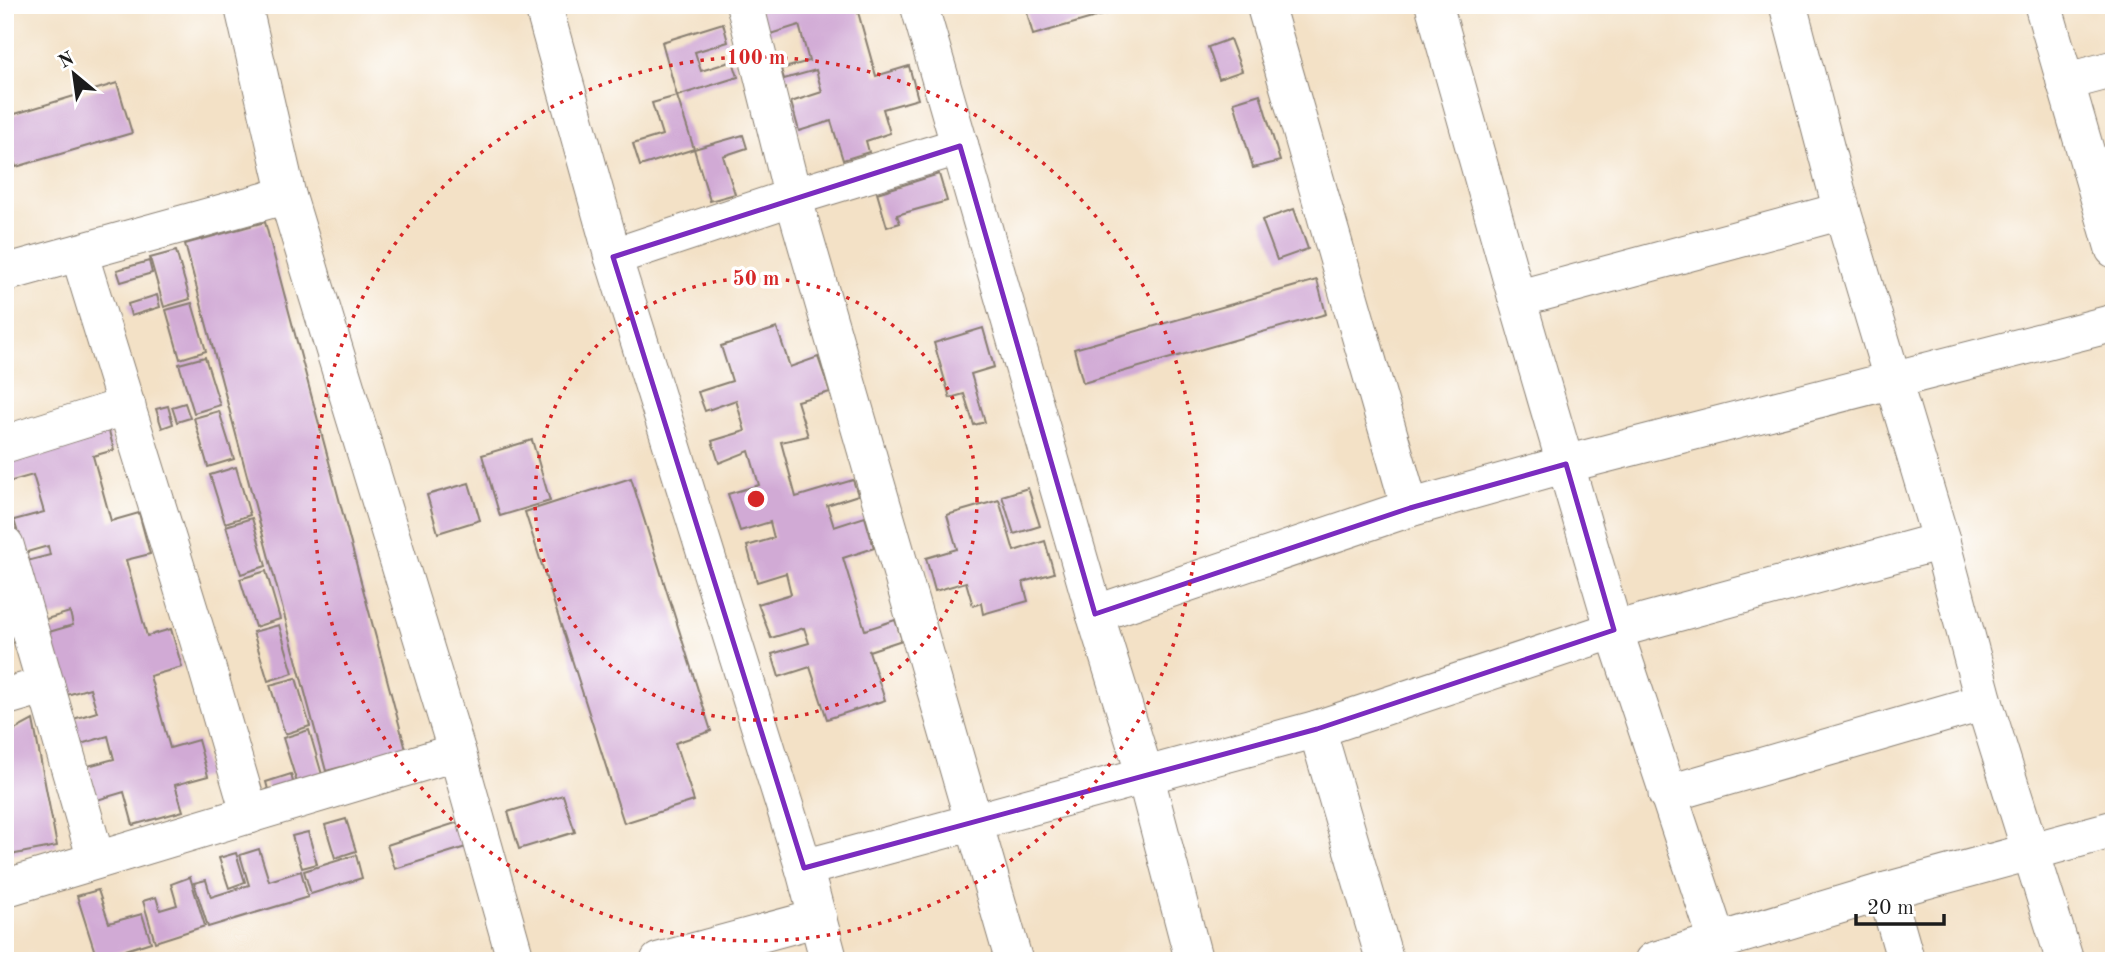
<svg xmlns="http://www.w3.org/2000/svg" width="2119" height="966" font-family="'Old Standard TT',serif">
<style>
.building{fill:#d1aad5}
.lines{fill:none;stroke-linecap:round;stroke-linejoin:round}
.minor-casing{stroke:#887e71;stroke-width:39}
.minor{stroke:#fff;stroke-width:37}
.marked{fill:none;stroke:#7b2cbf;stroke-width:5;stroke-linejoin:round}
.ring{fill:none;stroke:#d62828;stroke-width:3.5;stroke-dasharray:3.5 7}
.centre{fill:#d62828;stroke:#fff;stroke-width:3.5}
.ring-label{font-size:21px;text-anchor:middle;font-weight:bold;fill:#d62828;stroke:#fff;stroke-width:7;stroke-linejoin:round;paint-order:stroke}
</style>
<rect width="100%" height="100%" fill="#fff"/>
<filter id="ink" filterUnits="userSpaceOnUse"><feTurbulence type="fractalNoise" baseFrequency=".0143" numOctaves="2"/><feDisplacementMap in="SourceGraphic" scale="14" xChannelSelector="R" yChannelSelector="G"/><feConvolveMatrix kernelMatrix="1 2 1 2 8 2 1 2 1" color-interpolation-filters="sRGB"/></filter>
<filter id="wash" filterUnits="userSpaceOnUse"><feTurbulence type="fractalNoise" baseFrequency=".00686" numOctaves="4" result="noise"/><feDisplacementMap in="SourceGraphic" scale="28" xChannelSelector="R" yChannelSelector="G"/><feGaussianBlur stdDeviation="1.57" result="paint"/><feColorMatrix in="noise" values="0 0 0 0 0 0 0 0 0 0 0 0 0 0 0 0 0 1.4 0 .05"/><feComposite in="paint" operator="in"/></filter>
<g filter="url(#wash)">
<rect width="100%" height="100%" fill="#f3e1c6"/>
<g id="blocks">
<g class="building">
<path d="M 758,5 L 856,5 L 876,76 L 909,66 L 918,99 L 883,109 L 890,133 L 866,141 L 869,152 L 843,160 L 831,121 L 799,131 L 791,102 L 822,92 L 816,70 L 784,79 L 781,69 L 809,61 L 799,25 L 767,35 Z"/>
<path d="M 1025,5 L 1134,5 L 1134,6 L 1033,35 Z"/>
<path d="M 723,23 L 728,42 L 695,52 L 701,71 L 733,61 L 738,77 L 677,96 L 694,149 L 640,166 L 633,144 L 662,135 L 652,103 L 677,96 L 662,42 Z"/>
<path d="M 1230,39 L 1242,71 L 1219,79 L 1208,47 Z"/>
<path d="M 117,83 L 132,133 L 16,167 L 5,133 L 5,117 Z"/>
<path d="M 1260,94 L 1280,161 L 1253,168 L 1234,102 Z"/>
<path d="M 743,135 L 747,148 L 723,156 L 735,194 L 710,201 L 694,149 Z"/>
<path d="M 939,174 L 947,201 L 897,215 L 900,223 L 887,227 L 877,193 Z"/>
<path d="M 1294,209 L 1308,249 L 1277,260 L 1262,220 Z"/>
<path d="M 265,222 L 406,750 L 326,771 L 185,244 Z"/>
<path d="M 176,251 L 190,299 L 164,307 L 150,258 Z"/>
<path d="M 149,261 L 152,273 L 121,282 L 117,270 Z"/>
<path d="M 1317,280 L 1326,314 L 1083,383 L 1074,349 Z"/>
<path d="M 157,295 L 160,307 L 131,316 L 128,304 Z"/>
<path d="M 192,303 L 206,351 L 180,359 L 166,310 Z"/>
<path d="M 777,328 L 790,367 L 818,357 L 830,392 L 797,401 L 808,436 L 781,442 L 796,497 L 853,480 L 858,495 L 827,505 L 834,527 L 865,517 L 874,548 L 843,558 L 865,630 L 895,620 L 902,640 L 869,651 L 885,700 L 827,719 L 810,667 L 779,677 L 772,654 L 809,643 L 804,628 L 771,638 L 758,604 L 791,594 L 786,573 L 757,582 L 747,546 L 774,538 L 770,522 L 740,531 L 728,494 L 759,485 L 749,451 L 719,463 L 712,441 L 745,431 L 736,400 L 705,411 L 698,392 L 732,381 L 721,346 Z"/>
<path d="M 983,328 L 994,367 L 971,374 L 985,422 L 974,425 L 964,394 L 950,398 L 934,343 Z"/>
<path d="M 205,357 L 220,405 L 194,413 L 179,364 Z"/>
<path d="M 185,403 L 190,418 L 177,422 L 172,407 Z"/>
<path d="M 168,406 L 173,424 L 162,428 L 156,409 Z"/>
<path d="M 219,411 L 234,459 L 208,467 L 194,418 Z"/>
<path d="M 109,431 L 114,450 L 93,456 L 111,521 L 139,513 L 150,554 L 126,560 L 147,636 L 171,629 L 182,667 L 150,676 L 170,748 L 198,740 L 208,776 L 175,785 L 183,811 L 133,825 L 124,792 L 97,800 L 88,766 L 114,759 L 108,736 L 77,745 L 70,720 L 97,712 L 90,688 L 67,695 L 49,632 L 73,625 L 70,612 L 43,620 L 27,561 L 50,555 L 48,546 L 24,553 L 14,520 L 44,512 L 33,475 L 5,483 L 5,461 Z"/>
<path d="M 532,440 L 550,501 L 500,516 L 482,455 Z"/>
<path d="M 236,467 L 250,515 L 225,523 L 210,475 Z"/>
<path d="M 631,478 L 711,731 L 675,743 L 694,801 L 624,823 L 525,512 Z"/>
<path d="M 469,483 L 480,520 L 438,533 L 427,495 Z"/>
<path d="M 1028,488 L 1040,526 L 1014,534 L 1002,496 Z"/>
<path d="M 999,500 L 1014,551 L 1045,541 L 1054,573 L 1023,582 L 1028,601 L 983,614 L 981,603 L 973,606 L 966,582 L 935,591 L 926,558 L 957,549 L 947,515 Z"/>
<path d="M 252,518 L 266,566 L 241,574 L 226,526 Z"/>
<path d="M 266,571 L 280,619 L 255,627 L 240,579 Z"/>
<path d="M 279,625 L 293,673 L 268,681 L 253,632 Z"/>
<path d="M 296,678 L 310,726 L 285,734 L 270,685 Z"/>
<path d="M 33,720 L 57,846 L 5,856 L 5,735 Z"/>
<path d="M 309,730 L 323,778 L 298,786 L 283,738 Z"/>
<path d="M 291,774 L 295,790 L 270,797 L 266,782 Z"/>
<path d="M 563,795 L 575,832 L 519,849 L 508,812 Z"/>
<path d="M 346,819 L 356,851 L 335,858 L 325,825 Z"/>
<path d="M 462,821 L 469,846 L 395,869 L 387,845 Z"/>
<path d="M 308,832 L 317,864 L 302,868 L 292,836 Z"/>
<path d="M 259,849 L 269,881 L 301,871 L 308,897 L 208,927 L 194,883 L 206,880 L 211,897 L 249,885 L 240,855 Z"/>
<path d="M 236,853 L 245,882 L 229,888 L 219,858 Z"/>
<path d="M 356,855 L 362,878 L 311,894 L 304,871 Z"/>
<path d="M 190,877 L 205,926 L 155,942 L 143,901 L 156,897 L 160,910 L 177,905 L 171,884 Z"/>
<path d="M 98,890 L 109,923 L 142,914 L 151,942 L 97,959 L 77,896 Z"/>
</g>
</g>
</g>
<g filter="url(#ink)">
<use href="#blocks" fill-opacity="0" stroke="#887e71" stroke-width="2"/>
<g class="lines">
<defs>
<g id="minor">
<path d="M 243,5 L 287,195 L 457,752 L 516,961"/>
<path d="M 543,5 L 613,257 L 804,868 L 829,961"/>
<path d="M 745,5 L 793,197 L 1014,961"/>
<path d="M 919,5 L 1095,614 L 1145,775 L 1194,961"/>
<path d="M 1265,5 L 1410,508"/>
<path d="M 1434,5 L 1517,299 L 1614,630 L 1717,940"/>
<path d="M 1788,5 L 1842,211 L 1941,541 L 1984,702 L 2065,961"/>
<path d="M 2043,5 L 2114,249"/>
<path d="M 2065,82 L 2114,69"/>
<path d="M 79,253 L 205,661 L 250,815"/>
<path d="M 613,257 L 793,197 L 960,146"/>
<path d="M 5,273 L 287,195"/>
<path d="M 1517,299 L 1842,211"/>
<path d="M 5,444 L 127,406"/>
<path d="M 5,545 L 96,859"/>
<path d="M 1095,614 L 1410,508 L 1566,464 L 2114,323"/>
<path d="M 5,697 L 46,685"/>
<path d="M 1317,729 L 1385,961"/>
<path d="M 1667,794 L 1984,702"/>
<path d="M 804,868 L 1317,729 L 1614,630 L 1941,541"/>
<path d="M 5,888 L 457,752"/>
<path d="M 1886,891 L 1906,961"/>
<path d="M 659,961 L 818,918"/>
<path d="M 1653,961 L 1886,891 L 2114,829"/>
</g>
</defs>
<use href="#minor" class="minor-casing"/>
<use href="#minor" class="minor"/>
</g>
</g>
<path class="marked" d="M 960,146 L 1095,614 L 1410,508 L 1566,464 L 1614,630 L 1317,729 L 804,868 L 613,257 Z"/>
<g class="ring">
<circle cx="756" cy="499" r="221"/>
<circle cx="756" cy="499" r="442"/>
</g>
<circle cx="756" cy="499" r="10" class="centre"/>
<g class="ring-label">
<text x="756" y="64">100 m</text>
<text x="756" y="285">50 m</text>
</g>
<rect width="2119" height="966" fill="none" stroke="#fff" stroke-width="28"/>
<g transform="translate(74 74) rotate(331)" stroke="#ffffff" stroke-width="5" paint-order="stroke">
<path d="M0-5L12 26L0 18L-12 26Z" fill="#1c1c1c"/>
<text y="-10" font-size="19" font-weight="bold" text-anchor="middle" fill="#1c1c1c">N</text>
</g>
<path d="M1856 914v10h88v-10" fill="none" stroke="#1c1c1c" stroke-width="3.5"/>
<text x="1867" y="914" font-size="21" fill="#1c1c1c" stroke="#ffffff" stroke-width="5" paint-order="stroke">20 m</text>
</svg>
